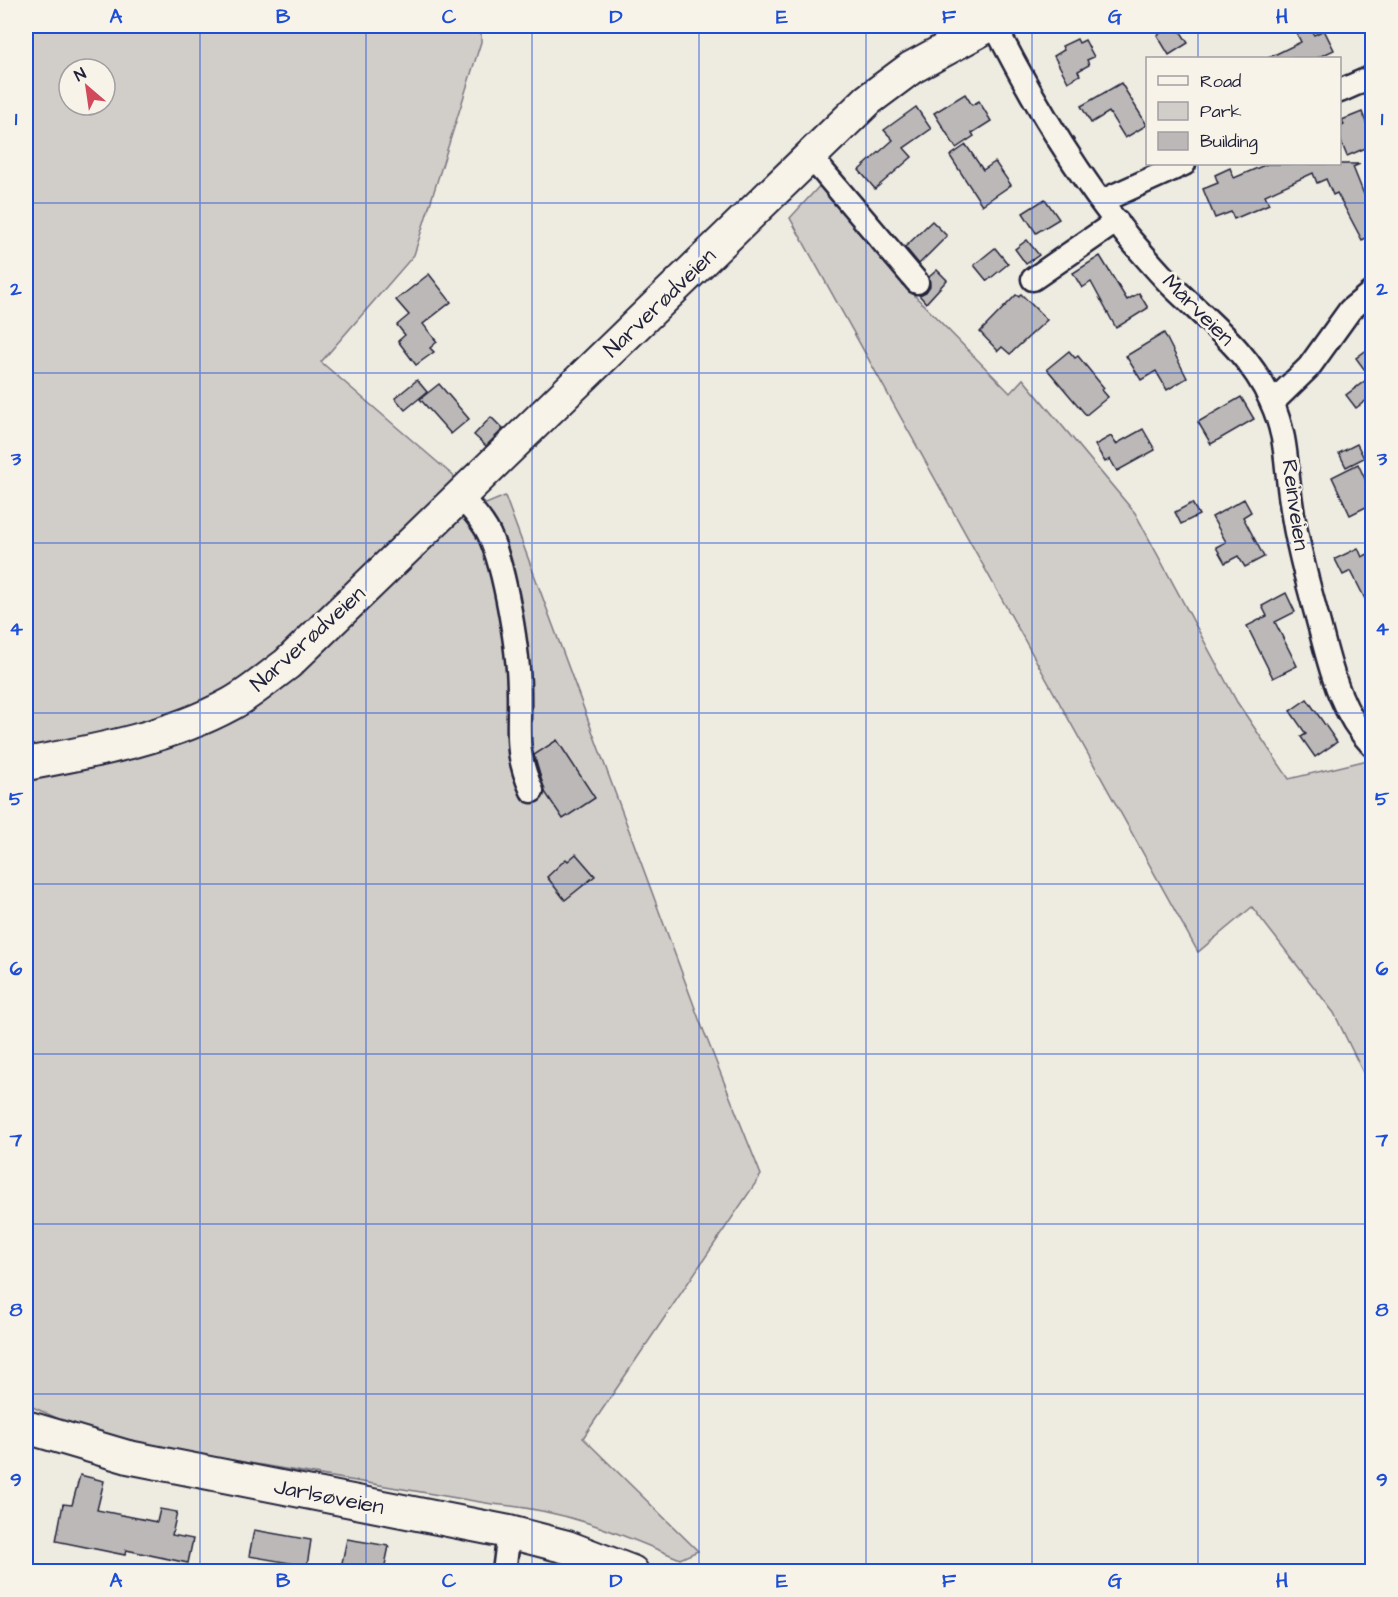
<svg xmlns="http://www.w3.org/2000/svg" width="1398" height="1597" font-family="'Architects Daughter',sans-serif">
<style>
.green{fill:#d1cdc9;stroke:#7a7882;stroke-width:1.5;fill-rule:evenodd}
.building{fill:#bbb8b7;stroke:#22223b;stroke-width:1.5}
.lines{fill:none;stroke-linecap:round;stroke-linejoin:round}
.street-casing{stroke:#22223b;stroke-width:27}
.secondary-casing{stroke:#22223b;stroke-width:36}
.street{stroke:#f7f3e8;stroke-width:22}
.secondary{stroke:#f7f3e8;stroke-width:32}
.grid{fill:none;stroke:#1d4ed8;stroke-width:1.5;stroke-opacity:0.55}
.labels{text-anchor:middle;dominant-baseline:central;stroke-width:6;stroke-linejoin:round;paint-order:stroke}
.street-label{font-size:22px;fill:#22223b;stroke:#f7f3e8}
.neatline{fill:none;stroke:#1d4ed8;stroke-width:2}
.grid-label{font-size:20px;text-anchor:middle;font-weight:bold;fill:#1d4ed8}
</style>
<rect width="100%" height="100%" fill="#eeebe1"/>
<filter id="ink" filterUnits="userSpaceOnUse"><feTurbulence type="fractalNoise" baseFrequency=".0167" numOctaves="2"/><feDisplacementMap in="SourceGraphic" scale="12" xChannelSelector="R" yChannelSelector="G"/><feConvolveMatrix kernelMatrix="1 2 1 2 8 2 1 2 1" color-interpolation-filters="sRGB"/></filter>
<g filter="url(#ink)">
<g class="green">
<path d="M 26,26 L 481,26 L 481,42 L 414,255 L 321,362 L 486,504 L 505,496 L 699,1019 L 761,1175 L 583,1438 L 698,1551 L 680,1559 C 614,1531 565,1510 492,1504 L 196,1454 L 83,1430 L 26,1404 ZM 69,69 L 105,69 L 105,105 L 69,105 Z"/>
<path d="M 824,181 L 914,295 L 1010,393 L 1023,379 L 1135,513 L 1237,702 L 1289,779 L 1372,759 L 1372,1091 L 1334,1013 L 1252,907 L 1198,952 L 790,218 Z"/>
</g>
<g class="building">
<path d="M 1172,26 L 1177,26 L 1188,43 L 1169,55 L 1157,35 Z"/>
<path d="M 1310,28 L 1314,35 L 1324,30 L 1334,50 L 1317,58 L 1268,58 L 1301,42 L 1297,34 Z"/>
<path d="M 1077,39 L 1079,43 L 1085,40 L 1094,57 L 1087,60 L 1089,65 L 1078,71 L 1080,75 L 1068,82 L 1054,56 L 1064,50 L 1062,46 Z"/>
<path d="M 1121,83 L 1147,125 L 1125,138 L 1109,112 L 1091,123 L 1081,106 Z"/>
<path d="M 965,94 L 972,105 L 979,101 L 991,121 L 972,133 L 974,136 L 956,148 L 934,113 Z"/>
<path d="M 916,107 L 931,129 L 904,148 L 912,157 L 875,189 L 859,170 L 893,140 L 884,130 Z"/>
<path d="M 1362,112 L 1372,138 L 1366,142 L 1368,147 L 1347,156 L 1340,139 L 1340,127 L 1344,125 L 1342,120 Z"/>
<path d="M 966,145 L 983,170 L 995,162 L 1011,185 L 982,205 L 950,156 Z"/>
<path d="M 1267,164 L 1360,164 L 1353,167 L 1365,197 L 1372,193 L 1372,235 L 1362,240 L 1337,193 L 1333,195 L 1326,179 L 1317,183 L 1313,173 L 1265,195 L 1269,204 L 1234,219 L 1231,212 L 1215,218 L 1203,189 L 1218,183 L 1215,175 L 1230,168 L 1234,178 Z"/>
<path d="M 1045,199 L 1059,219 L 1036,233 L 1023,213 Z"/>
<path d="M 932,221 L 947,236 L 919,264 L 905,247 Z"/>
<path d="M 1027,240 L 1039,255 L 1026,264 L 1015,249 Z"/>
<path d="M 995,248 L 1008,264 L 987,281 L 974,265 Z"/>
<path d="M 1100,256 L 1127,300 L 1139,293 L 1148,308 L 1116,328 L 1091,282 L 1082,288 L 1073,273 Z"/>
<path d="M 937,270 L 947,280 L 926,303 L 919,295 L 926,292 L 930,286 L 929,277 Z"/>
<path d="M 429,274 L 451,302 L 423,324 L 437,342 L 430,348 L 434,352 L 416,365 L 398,341 L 405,335 L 397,325 L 409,315 L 396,300 Z"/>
<path d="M 1021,294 L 1047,320 L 1010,354 L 1002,347 L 998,351 L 980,332 L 1016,295 L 1019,297 Z"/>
<path d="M 1164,333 L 1187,378 L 1167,390 L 1156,371 L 1141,380 L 1126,356 Z"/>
<path d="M 1372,346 L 1372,396 L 1356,408 L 1346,395 L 1370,377 L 1356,358 Z"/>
<path d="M 1069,351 L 1075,358 L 1078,356 L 1104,388 L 1102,390 L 1108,397 L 1086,415 L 1047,369 Z"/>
<path d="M 417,380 L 427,392 L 405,410 L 395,398 Z"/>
<path d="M 439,384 L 469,419 L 451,434 L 420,399 Z"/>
<path d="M 1241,397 L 1254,419 L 1211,444 L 1198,422 Z"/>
<path d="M 491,417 L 503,429 L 486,446 L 474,435 Z"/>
<path d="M 1143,429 L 1155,450 L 1117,471 L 1110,459 L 1105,462 L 1095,445 L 1111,436 L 1116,444 Z"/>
<path d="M 1357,444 L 1364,458 L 1346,467 L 1339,453 Z"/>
<path d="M 1358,464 L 1372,494 L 1372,504 L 1350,515 L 1332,477 Z"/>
<path d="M 1244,499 L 1251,512 L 1243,517 L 1264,557 L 1245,567 L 1238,556 L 1225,563 L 1216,547 L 1226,542 L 1212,517 Z"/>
<path d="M 1192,503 L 1199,515 L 1181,524 L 1175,512 Z"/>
<path d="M 1358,548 L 1362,557 L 1372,552 L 1372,613 L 1351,571 L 1343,575 L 1335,559 Z"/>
<path d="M 1286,593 L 1295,612 L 1275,622 L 1297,666 L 1273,678 L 1247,626 L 1267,616 L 1262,606 Z"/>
<path d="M 1307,699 L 1337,742 L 1315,757 L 1301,737 L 1306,734 L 1290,711 Z"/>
<path d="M 557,740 L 595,798 L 563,819 L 545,792 L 534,755 Z"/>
<path d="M 576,854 L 595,876 L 565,900 L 547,877 L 566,859 L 568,861 Z"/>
<path d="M 80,1475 L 104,1481 L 97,1510 L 157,1522 L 160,1509 L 177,1512 L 172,1535 L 193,1539 L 188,1563 L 126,1550 L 125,1555 L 56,1541 L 63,1504 L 72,1505 Z"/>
<path d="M 254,1530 L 311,1540 L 307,1566 L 249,1556 Z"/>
<path d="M 347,1539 L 389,1546 L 384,1570 L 364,1567 L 364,1572 L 340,1572 Z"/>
</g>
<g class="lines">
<defs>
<g id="street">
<path d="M 995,26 C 1032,99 1076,173 1128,237 C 1143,254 1158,272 1174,288 C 1210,323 1250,353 1271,401 C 1288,438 1285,464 1291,502 C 1296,540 1306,577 1316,613 C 1329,660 1337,709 1372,745"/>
<path d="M 1340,91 L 1372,77"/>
<path d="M 809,159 L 821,169 L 917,282"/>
<path d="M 1102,201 L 1184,164"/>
<path d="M 1033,279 L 1117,221"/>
<path d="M 1272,403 L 1309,367 L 1350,310 L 1372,292"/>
<path d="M 461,497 C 471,509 482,519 489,534 C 505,568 519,653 519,692 C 520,734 514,751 532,791"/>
<path d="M 504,1572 L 509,1532"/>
</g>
<g id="secondary">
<path d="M 26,764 C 95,751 169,738 231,704 C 251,693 269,677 287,664 L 868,100 L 911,68 L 988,26"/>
<path d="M 26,1427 L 128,1457 L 509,1532 L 567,1547 L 632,1572"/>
</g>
</defs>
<use href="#street" class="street-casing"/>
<use href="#secondary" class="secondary-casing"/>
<use href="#street" class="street"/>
<use href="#secondary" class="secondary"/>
</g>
</g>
<path class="grid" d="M 200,26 L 200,1572M 366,26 L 366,1572M 532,26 L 532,1572M 699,26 L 699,1572M 866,26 L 866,1572M 1032,26 L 1032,1572M 1198,26 L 1198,58M 1198,164 L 1198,1572M 26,203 L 1372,203M 26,373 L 1372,373M 26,543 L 1372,543M 26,713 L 1372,713M 26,884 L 1372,884M 26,1054 L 1372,1054M 26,1224 L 1372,1224M 26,1394 L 1372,1394"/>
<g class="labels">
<g class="street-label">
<text transform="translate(660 303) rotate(-44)">Narverødveien</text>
<text transform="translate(1198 310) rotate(45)">Mårveien</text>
<text transform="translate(1295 505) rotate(82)">Reinveien</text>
<text transform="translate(308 639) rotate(-42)">Narverødveien</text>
<text transform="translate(329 1497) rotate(11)">Jarlsøveien</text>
</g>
</g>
<rect width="1398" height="1597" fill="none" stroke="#f7f3e8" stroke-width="66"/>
<rect x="1146" y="57" width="195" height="108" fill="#f7f3e8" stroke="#a29fa3" stroke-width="1.5"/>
<rect x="1158" y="76" width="30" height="9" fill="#f7f3e8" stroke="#a29fa3" stroke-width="1.5"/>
<text x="1200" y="87" font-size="18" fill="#22223b">Road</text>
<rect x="1158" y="102" width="30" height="18" fill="#d1cdc9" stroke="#a29fa3" stroke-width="1.5"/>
<text x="1200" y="117" font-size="18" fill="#22223b">Park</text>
<rect x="1158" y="132" width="30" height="18" fill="#bbb8b7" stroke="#a29fa3" stroke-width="1.5"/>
<text x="1200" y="147" font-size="18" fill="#22223b">Building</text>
<g transform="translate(87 87) rotate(331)"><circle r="28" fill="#f7f3e8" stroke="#a29fa3" stroke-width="1.5"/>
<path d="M0-4.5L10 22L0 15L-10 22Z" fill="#d1495b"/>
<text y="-9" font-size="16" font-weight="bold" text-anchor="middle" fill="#22223b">N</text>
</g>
<rect x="33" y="33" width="1332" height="1531" class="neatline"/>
<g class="grid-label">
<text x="116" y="23">A</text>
<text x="283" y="23">B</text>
<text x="449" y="23">C</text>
<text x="616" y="23">D</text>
<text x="782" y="23">E</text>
<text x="949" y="23">F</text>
<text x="1115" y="23">G</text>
<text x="1282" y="23">H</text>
<text x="16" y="125">1</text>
<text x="1382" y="125">1</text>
<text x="16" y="295">2</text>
<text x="1382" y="295">2</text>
<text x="16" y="465">3</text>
<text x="1382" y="465">3</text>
<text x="16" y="635">4</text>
<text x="1382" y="635">4</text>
<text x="16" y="805">5</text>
<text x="1382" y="805">5</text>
<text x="16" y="975">6</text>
<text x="1382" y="975">6</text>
<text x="16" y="1146">7</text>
<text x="1382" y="1146">7</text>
<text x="16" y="1316">8</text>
<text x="1382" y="1316">8</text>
<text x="16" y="1486">9</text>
<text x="1382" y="1486">9</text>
<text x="116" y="1587">A</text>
<text x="283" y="1587">B</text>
<text x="449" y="1587">C</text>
<text x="616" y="1587">D</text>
<text x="782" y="1587">E</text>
<text x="949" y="1587">F</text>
<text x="1115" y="1587">G</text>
<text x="1282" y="1587">H</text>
</g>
</svg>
